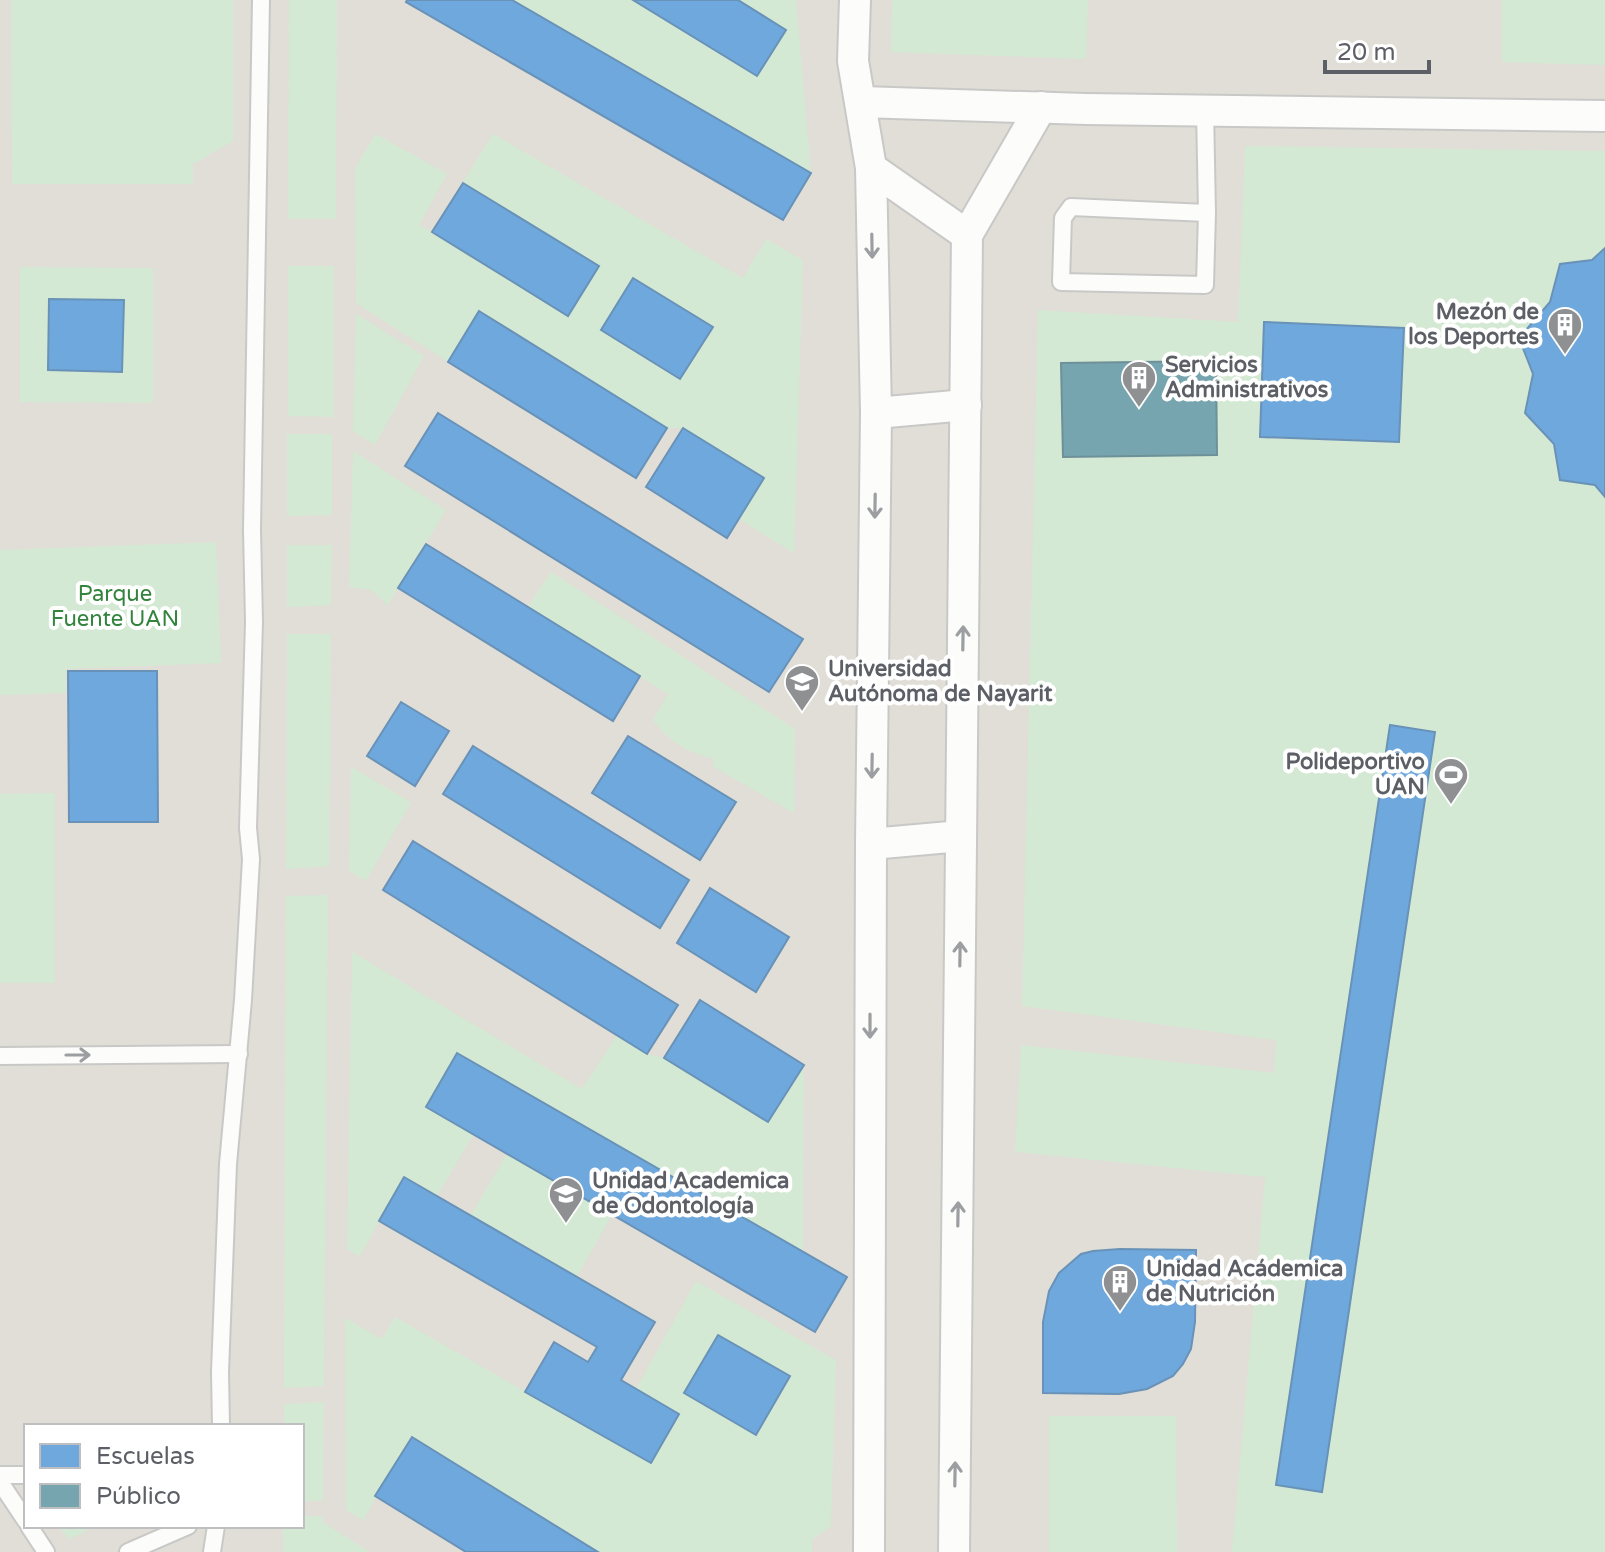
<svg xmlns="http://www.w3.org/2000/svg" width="1605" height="1552" font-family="'Varela Round',sans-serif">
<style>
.education{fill:#e0ded6;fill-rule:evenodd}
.green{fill:#d4e9d3}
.schools{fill:#6fa8dc;stroke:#6992b8;stroke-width:2}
.public{fill:#76a5af;stroke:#6e9099;stroke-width:2}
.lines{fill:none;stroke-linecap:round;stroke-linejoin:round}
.service-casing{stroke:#c8c9c7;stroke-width:20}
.minor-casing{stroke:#c8c9c7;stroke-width:34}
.service{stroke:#fcfcfb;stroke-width:16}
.minor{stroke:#fcfcfb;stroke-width:30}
.oneway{stroke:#9c9ea1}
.labels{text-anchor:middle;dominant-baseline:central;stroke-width:8;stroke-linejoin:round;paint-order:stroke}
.poi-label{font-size:22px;font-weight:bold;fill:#5c5f65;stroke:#fff;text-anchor:start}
.park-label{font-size:22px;fill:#33843c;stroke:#fff}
</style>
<rect width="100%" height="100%" fill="#ecece7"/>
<path class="education" d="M 0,0 L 1605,0 L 1605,1552 L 0,1552 ZM 26,1426 L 302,1426 L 302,1526 L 26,1526 Z"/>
<g class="green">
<path d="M 11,0 L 233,0 L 233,141 L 193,164 L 193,184 L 12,184 Z"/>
<path d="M 289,0 L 337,0 L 336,219 L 288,219 Z"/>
<path d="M 512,0 L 796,0 L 811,173 Z"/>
<path d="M 892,0 L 1088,0 L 1086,59 L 891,52 Z"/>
<path d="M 1502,0 L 1605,0 L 1605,65 L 1502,62 Z"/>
<path d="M 376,134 L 447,174 L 419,225 L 432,232 L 493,134 L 743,278 L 766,239 L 803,260 L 794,553 L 739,519 L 764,478 L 683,428 L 667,428 L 480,312 L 448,362 L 356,303 L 355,168 Z"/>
<path d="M 1245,146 L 1605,151 L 1605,1552 L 1232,1552 L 1265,1177 L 1015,1152 L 1021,1045 L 1274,1073 L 1276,1040 L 1022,1006 L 1038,310 L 1238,322 Z"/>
<path d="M 288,266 L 334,266 L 334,417 L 288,416 Z"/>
<path d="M 20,267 L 153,268 L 153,403 L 20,402 Z"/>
<path d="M 356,314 L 424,356 L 375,445 L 353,431 Z"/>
<path d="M 287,434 L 332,434 L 332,515 L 287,516 Z"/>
<path d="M 353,451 L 446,510 L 388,605 L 371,590 L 349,587 Z"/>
<path d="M 216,542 L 221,663 L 66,669 L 66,693 L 0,695 L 0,550 Z"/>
<path d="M 287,545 L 332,545 L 331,605 L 287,607 Z"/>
<path d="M 551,572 L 795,729 L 794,813 L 712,766 L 715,759 C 688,753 669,742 653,720 L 668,694 L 528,607 Z"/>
<path d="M 287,634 L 331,634 L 329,866 L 286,869 Z"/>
<path d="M 351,767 L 411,802 L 366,881 L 349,871 Z"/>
<path d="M 55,793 L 55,983 L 0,983 L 0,794 Z"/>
<path d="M 328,895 L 324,1386 L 284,1388 L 286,896 Z"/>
<path d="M 352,952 L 582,1089 L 617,1035 L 647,1054 L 664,1058 L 768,1121 L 804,1065 L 803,1252 L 458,1053 L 426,1107 L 473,1135 L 437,1196 L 404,1177 L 360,1256 L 347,1249 Z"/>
<path d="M 507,1154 L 612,1215 L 577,1276 L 471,1215 Z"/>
<path d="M 696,1281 L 836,1360 L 831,1526 L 812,1540 L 812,1552 L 598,1552 L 412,1437 L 363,1520 L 346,1510 L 345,1318 L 382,1339 L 395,1317 L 650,1463 L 679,1414 L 636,1389 Z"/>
<path d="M 324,1402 L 323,1501 L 302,1501 L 302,1426 L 284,1426 L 284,1404 Z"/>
<path d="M 1049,1416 L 1176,1416 L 1177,1552 L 1049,1552 Z"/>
<path d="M 302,1516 L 323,1516 L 323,1522 L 369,1552 L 283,1552 L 283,1526 L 302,1526 Z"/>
<path d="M 58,1526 L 96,1526 L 69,1539 Z"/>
</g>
<g class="schools">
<path d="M 407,0 L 512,0 L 811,173 L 783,220 L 406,2 Z"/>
<path d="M 633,0 L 738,0 L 786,30 L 757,76 Z"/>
<path d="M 463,183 L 599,266 L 568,316 L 432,232 Z"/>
<path d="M 1605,248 L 1605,497 L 1595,485 L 1560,480 L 1554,444 L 1525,413 L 1533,374 L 1519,338 L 1550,302 L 1560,264 L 1592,260 Z"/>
<path d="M 633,278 L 713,327 L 680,379 L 601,330 Z"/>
<path d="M 49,299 L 124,300 L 122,372 L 48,370 Z"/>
<path d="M 479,311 L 667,428 L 636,478 L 448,362 Z"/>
<path d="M 1264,322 L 1404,328 L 1399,442 L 1260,437 Z"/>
<path d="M 438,413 L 803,639 L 769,692 L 405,466 Z"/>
<path d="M 683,428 L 764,478 L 727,538 L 646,487 Z"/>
<path d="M 426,544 L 640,676 L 613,721 L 398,588 Z"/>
<path d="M 68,671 L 157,671 L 158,822 L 69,822 Z"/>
<path d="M 401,702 L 449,731 L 415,786 L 367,756 Z"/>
<path d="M 1390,725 L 1435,732 L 1322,1492 L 1276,1485 Z"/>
<path d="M 628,736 L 736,802 L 700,860 L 592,793 Z"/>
<path d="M 473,746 L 689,880 L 660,928 L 443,794 Z"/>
<path d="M 413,841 L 678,1005 L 647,1054 L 383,890 Z"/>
<path d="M 710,888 L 789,937 L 756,992 L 677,943 Z"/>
<path d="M 700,1000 L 804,1065 L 768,1122 L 664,1058 Z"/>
<path d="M 457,1053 L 847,1277 L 815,1332 L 426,1107 Z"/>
<path d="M 404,1177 L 655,1322 L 621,1380 L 679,1414 L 651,1463 L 525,1392 L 554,1342 L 588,1362 L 597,1347 L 379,1221 Z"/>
<path d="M 1120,1249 L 1196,1250 L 1195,1322 L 1191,1349 L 1183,1364 L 1173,1376 L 1147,1389 L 1119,1394 L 1043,1393 L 1043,1322 L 1049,1291 L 1059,1273 L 1081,1254 L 1093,1251 Z"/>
<path d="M 718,1335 L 790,1376 L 756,1435 L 684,1393 Z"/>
<path d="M 412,1437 L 598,1552 L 466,1552 L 375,1496 Z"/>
</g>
<path class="public" d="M 1216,361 L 1217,455 L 1063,457 L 1061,363 Z"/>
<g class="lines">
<defs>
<g id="service">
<path d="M 1205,109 L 1207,213 L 1205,285 L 1061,282 L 1063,218 L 1071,207 L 1207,213"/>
<path d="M 0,1056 L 239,1054"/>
<path d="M 221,1426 L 220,1372 L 228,1164 L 243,1000 L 251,859 L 248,828 L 254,622 L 252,530 L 261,0"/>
<path d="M 0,1475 L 26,1475"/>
<path d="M 0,1482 L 26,1521"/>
<path d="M 29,1526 L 46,1552"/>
<path d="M 128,1552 L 188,1526"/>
<path d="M 212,1552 L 216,1526"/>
</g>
<g id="minor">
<path d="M 855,0 L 853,61 L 871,168 L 876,413 L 871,844 L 869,1552"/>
<path d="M 861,102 L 1086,109 L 1605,116"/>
<path d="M 871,168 L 967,235 L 954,1552"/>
<path d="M 967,235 L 1041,107"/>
<path d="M 876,413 L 966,405"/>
<path d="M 871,844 L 961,836"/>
</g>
</defs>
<use href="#service" class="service-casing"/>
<use href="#minor" class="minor-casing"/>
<use href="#service" class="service"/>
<use href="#minor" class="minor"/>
</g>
<defs><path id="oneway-shaft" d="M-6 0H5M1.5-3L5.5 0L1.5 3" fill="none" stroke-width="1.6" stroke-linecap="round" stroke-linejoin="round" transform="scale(2)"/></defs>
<g class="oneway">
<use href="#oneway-shaft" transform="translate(872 246) rotate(89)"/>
<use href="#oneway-shaft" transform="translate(875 506) rotate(91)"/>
<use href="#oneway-shaft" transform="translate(963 638) rotate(-89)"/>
<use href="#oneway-shaft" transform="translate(872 766) rotate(91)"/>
<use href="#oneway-shaft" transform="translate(960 954) rotate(-89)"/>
<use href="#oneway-shaft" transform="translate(870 1026) rotate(90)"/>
<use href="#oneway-shaft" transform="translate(78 1055)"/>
<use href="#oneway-shaft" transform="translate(958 1214) rotate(-89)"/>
<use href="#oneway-shaft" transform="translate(955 1474) rotate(-89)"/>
</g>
<defs>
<symbol id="building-pin" viewBox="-11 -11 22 30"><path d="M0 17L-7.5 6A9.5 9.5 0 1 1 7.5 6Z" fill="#8e9092" stroke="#fff"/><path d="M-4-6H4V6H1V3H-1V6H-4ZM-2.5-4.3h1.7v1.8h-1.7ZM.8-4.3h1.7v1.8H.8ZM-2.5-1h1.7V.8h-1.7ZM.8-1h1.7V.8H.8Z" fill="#fff"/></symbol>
<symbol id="university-pin" viewBox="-11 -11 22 30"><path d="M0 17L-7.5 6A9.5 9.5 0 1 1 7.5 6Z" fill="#8e9092" stroke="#fff"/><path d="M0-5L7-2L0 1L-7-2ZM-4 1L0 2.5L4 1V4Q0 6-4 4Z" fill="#fff"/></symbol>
<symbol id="stadium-pin" viewBox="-11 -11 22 30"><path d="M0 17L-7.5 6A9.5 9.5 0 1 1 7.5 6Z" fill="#8e9092" stroke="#fff"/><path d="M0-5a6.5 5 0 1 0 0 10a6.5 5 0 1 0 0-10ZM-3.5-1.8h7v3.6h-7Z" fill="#fff"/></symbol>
</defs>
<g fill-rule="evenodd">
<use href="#building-pin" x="1545" y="305" width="40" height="54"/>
<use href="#building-pin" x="1119" y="358" width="40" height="54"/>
<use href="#university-pin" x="782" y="662" width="40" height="54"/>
<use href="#stadium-pin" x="1431" y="755" width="40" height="54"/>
<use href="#university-pin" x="546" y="1174" width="40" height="54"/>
<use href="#building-pin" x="1100" y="1262" width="40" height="54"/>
</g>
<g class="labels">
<g class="poi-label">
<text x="1539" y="312" text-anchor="end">Mezón de<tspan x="1539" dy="25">los Deportes</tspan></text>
<text x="1165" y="365">Servicios<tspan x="1165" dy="25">Administrativos</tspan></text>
<text x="828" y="669">Universidad<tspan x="828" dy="25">Autónoma de Nayarit</tspan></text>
<text x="1425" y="762" text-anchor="end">Polideportivo<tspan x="1425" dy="25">UAN</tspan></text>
<text x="592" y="1181">Unidad Academica<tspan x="592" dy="25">de Odontología</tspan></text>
<text x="1146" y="1269">Unidad Acádemica<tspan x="1146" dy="25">de Nutrición</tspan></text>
</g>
<g class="park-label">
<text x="115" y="594">Parque<tspan x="115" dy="25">Fuente UAN</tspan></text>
</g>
</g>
<rect x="24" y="1424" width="280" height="104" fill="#ffffff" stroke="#bebfc1" stroke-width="2"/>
<rect x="40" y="1444" width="40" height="24" fill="#6fa8dc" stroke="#bebfc1" stroke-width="2"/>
<text x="96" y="1464" font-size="24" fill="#5c5f65">Escuelas</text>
<rect x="40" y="1484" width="40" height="24" fill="#76a5af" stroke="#bebfc1" stroke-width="2"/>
<text x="96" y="1504" font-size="24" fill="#5c5f65">Público</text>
<path d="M1325 60v12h104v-12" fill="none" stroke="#5c5f65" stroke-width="4"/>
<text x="1337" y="60" font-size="24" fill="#5c5f65" stroke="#ffffff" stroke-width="6" paint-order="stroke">20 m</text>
</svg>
